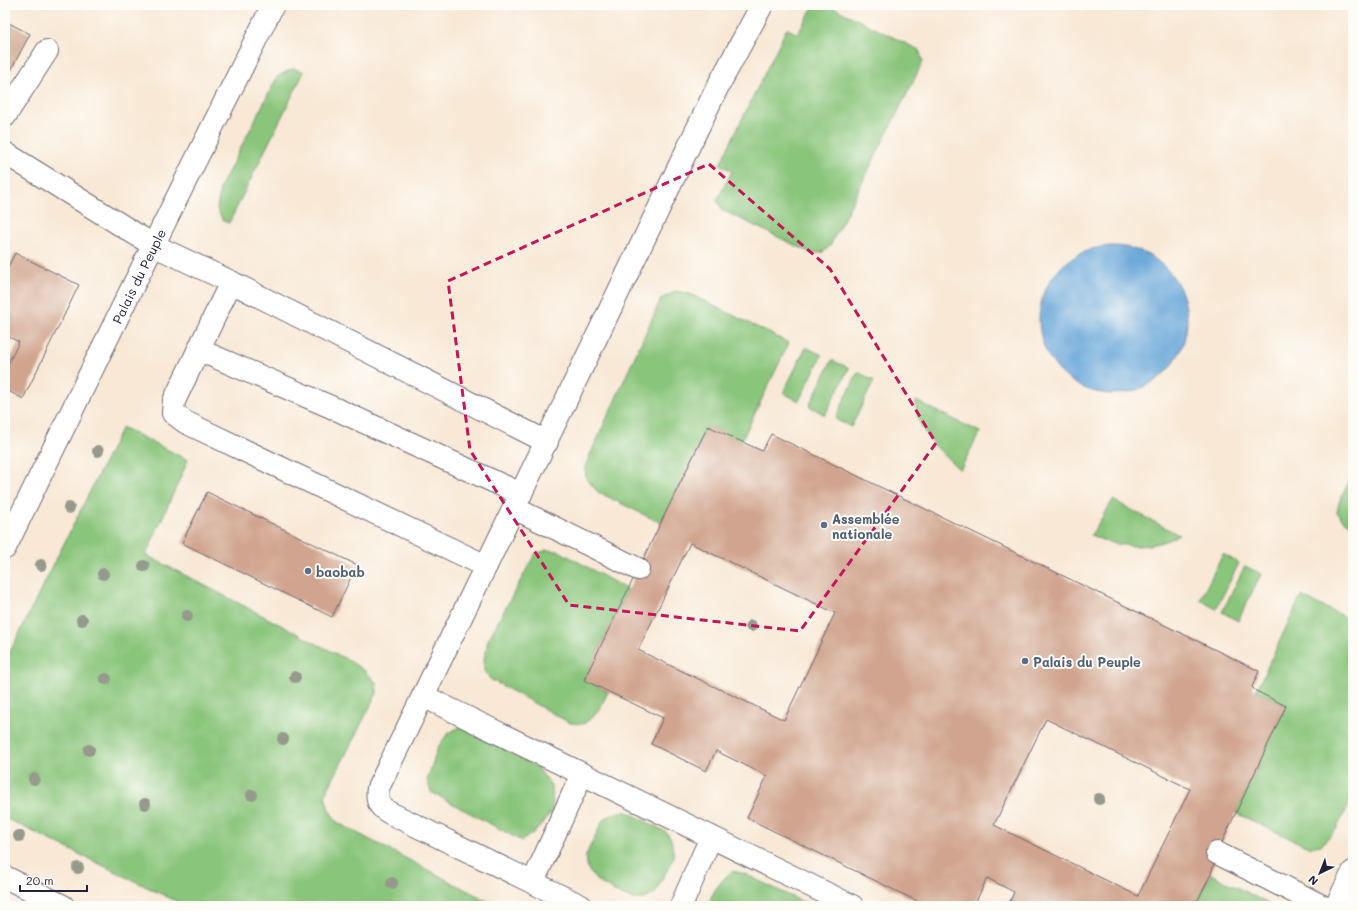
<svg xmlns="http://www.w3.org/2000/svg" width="1358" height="911" font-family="Mali,sans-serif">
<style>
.green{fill:#8ac57b;stroke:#56745b}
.water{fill:#65a4d8;stroke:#44638a}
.building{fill:#d0a48e;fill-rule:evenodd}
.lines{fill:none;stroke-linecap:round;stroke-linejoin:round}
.minor-casing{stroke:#6d6771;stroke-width:24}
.minor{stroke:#fff;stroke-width:22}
.tree{fill:#969a8c}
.marked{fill:none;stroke:#c2185b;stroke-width:3;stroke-dasharray:8 5;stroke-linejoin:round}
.service-dot{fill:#5c6f8a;stroke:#fdfcf7;stroke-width:1.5}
.labels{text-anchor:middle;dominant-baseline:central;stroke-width:4;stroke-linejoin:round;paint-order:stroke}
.street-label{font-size:13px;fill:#22223b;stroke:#fdfcf7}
.service-label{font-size:13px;font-weight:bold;fill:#4e5e75;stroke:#fdfcf7;text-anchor:start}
</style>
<rect width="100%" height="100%" fill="#fdfcf7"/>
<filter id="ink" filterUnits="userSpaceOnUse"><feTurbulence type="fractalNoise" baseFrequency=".025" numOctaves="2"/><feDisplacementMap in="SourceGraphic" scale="8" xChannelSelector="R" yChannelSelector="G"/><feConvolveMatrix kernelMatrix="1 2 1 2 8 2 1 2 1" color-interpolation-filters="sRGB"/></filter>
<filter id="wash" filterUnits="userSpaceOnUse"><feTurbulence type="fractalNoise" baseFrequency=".012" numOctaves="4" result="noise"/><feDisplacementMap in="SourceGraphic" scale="16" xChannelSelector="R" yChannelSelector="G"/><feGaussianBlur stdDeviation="0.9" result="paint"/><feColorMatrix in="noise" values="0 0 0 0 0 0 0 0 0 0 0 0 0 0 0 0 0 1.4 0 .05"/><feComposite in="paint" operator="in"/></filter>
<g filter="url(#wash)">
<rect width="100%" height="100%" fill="#f8e8d5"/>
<g class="green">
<path d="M 821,5 L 828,5 L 919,50 L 923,62 L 830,246 L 823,252 L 813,254 L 722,210 L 717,200 L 732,171 L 720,164 L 787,28 L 797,34 L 813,7 Z"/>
<path d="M 293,68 L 304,72 L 229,223 L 223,221 L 217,209 L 220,188 L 277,77 Z"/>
<path d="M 676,291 L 690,294 L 789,343 L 741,442 L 708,426 L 661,523 L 598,492 L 586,479 L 585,466 L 661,299 Z"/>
<path d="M 806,347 L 822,355 L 799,401 L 783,393 Z"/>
<path d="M 832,360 L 849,368 L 825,415 L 809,406 Z"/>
<path d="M 858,372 L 874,381 L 851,427 L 835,419 Z"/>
<path d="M 916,401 L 980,432 L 960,470 C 940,451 915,431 916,401 Z"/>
<path d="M 122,427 L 188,460 L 146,555 L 348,660 L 365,671 L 376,682 L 377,693 L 325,795 L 329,810 L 338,823 L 497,906 L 186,906 L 5,818 L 5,662 Z"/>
<path d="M 1353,474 L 1353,525 L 1343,520 L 1337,512 L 1339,502 Z"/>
<path d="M 1113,500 L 1179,535 C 1152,550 1118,549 1091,535 Z"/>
<path d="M 547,550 L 559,551 L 628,590 L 584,679 L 608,692 L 599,711 L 584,724 L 570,723 L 490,679 L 484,671 L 484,660 L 488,640 L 535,554 Z"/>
<path d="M 1223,554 L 1239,563 L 1216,609 L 1200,600 Z"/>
<path d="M 1245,566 L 1261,574 L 1238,621 L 1222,612 Z"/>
<path d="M 1301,596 L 1353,621 L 1353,796 L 1336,830 L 1321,845 L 1308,847 L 1236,813 L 1286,706 L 1256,691 Z"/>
<path d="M 462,726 L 537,767 L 551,785 L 553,802 L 552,811 L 537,830 L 522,841 L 431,792 L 427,780 L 438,747 L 448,733 Z"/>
<path d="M 620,812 L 628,812 L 666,832 L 671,839 L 674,857 L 655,893 L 646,899 L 632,899 L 621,895 L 597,881 L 589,871 L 586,861 L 586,855 L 603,820 L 612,814 Z"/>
<path d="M 732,871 L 745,874 L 811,906 L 708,906 C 712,891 721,881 732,871 Z"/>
<path d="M 1211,874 L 1267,903 L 1269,906 L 1195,906 Z"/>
</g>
<circle class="water" cx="1113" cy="320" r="74"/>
<g id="blocks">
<g class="building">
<path d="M 5,21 L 30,34 L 5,81 Z"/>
<path d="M 15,253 L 79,285 L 23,399 L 5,389 L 5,370 L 19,342 L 5,335 L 5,273 Z"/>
<path d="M 708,426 L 762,451 L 771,434 L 1259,671 L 1252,687 L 1256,691 L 1286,706 L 1217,853 L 1211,874 L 1195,906 L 1008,906 L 1014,892 L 987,878 L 974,906 L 927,906 L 747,818 L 767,776 L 716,751 L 706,771 L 651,744 L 663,718 L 584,680 ZM 690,543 L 835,613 L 784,720 L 638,650 ZM 1046,719 L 1190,789 L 1138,896 L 994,825 Z"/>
<path d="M 207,492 L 357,565 L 332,617 L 182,543 Z"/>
</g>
</g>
</g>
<g filter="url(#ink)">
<use href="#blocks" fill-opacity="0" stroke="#6d6771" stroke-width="1"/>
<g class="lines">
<defs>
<g id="minor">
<path d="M 762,5 L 717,88 L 423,696 L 852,906"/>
<path d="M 5,116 L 47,51"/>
<path d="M 5,153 L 153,245 L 231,282"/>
<path d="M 199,350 L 338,410 L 521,494"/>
<path d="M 514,508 L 638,569"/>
<path id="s1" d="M 5,548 L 126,300 L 273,5"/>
<path d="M 486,566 L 185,422 L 173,413 L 174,401 L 231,282 L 547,442"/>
<path d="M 423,696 L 378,788 C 376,801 379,807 390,813 L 581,906"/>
<path d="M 1217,853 L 1322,906"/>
<path d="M 5,877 L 63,906"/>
<path d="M 533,882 L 582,774"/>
<path d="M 681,906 L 711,837"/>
<path d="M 1336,906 L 1353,872"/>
</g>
</defs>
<use href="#minor" class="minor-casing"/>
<use href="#minor" class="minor"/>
</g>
<g class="tree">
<circle cx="98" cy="451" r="6"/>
<circle cx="69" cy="508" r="6"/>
<circle cx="41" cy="565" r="6"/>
<circle cx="144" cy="566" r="6"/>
<circle cx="103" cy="574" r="6"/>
<circle cx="187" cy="616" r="6"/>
<circle cx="82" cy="620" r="6"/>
<circle cx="751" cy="626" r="6"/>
<circle cx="295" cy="677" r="6"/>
<circle cx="106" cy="679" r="6"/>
<circle cx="283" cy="739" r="6"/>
<circle cx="89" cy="750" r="6"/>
<circle cx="34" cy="779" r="6"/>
<circle cx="252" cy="795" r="6"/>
<circle cx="1099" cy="799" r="6"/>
<circle cx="145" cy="804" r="6"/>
<circle cx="19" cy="836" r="6"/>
<circle cx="78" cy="868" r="6"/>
<circle cx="392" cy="883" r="6"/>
</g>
</g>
<path class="marked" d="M 709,164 L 830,269 L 936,443 L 800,631 L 569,605 L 470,450 L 448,281 Z"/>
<g class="service-dot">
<circle cx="824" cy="525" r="4"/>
<circle cx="308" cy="571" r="4"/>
<circle cx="1025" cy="661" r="4"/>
</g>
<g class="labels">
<g class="street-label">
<text stroke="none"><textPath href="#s1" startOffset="303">Palais du Peuple</textPath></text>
</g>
<g class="service-label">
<text x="832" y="518">Assemblée<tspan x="832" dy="15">nationale</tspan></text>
<text x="316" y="571">baobab</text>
<text x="1033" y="661">Palais du Peuple</text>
</g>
</g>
<rect width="1358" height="911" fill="none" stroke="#fdfcf7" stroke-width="20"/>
<g transform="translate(1320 873) rotate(223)" stroke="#fdfcf7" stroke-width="3" paint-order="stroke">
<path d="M0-3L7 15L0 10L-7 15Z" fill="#22223b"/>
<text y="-6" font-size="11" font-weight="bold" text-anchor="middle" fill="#22223b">N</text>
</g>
<path d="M20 885v6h67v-6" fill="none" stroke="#22223b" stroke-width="2"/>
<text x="26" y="885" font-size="12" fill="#22223b" stroke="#fdfcf7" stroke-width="3" paint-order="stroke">20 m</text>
</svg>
